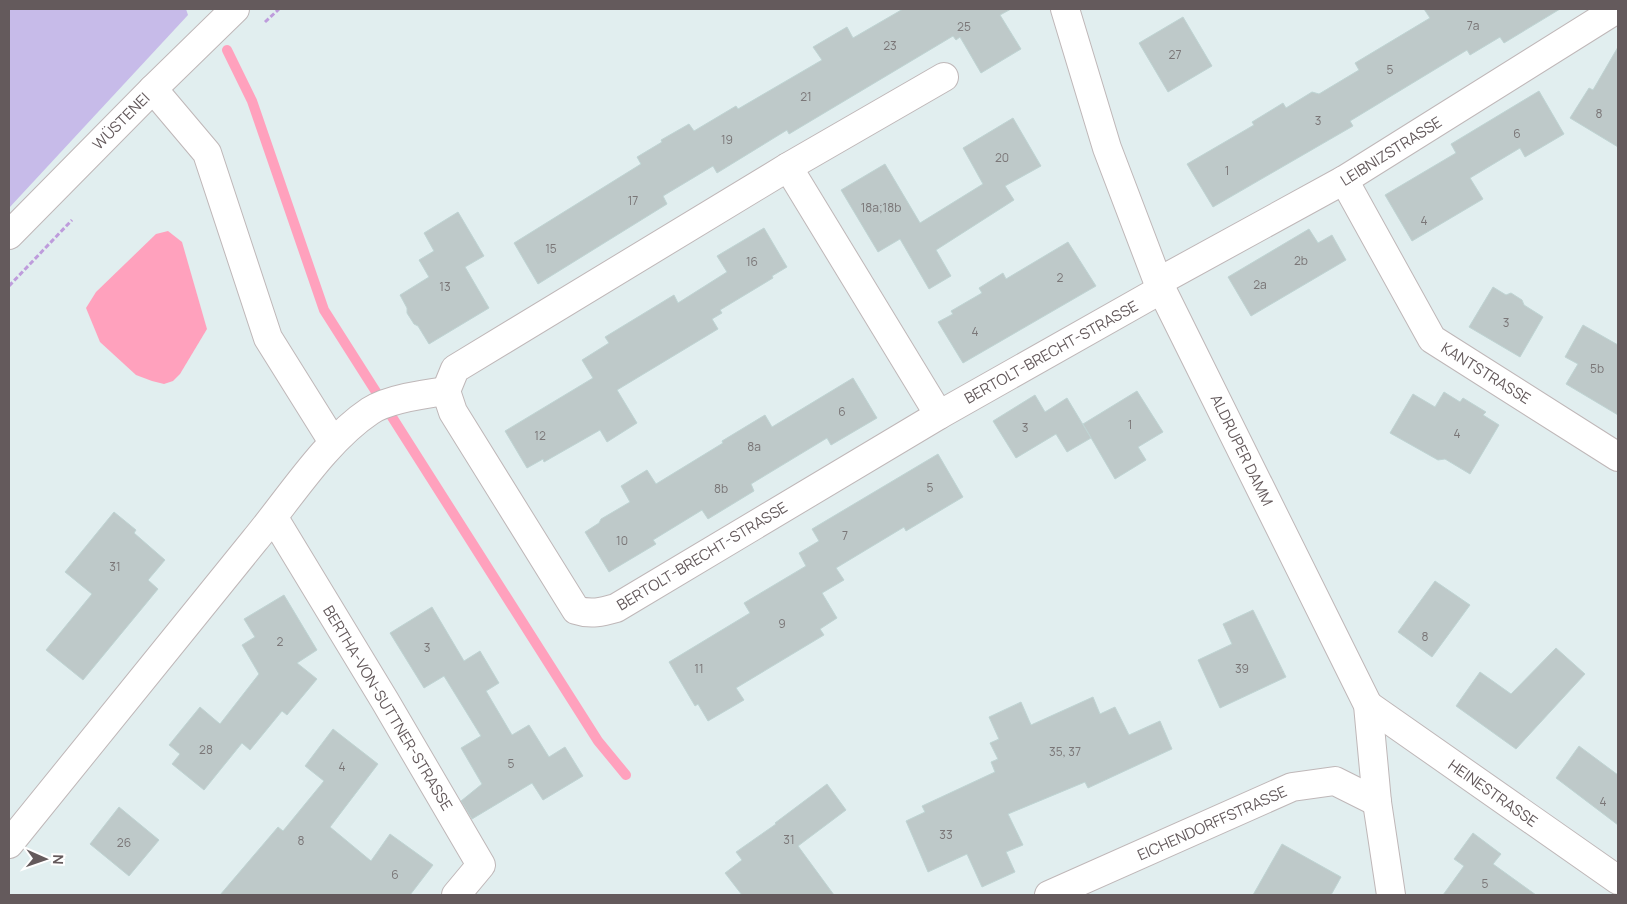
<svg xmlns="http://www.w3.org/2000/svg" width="1627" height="904" font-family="Manrope,sans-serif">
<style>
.green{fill:#c7bbe9}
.water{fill:#ffa1bd}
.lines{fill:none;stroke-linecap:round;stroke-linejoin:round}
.stream{stroke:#ffa1bd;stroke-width:10}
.building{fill:#bec9c9;stroke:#bfd4d3}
.minor-casing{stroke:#bfb7b8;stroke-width:30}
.path{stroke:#be9cdc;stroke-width:3;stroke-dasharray:5 2.5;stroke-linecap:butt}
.minor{stroke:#fff;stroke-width:28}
.labels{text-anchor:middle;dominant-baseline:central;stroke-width:4;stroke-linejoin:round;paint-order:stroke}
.number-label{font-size:12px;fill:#7a7677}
.street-label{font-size:15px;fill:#645a5c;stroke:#fff}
</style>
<rect width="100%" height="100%" fill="#e1eeef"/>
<path class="green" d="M 9,9 L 186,9 L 188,15 L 9,208 Z"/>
<path class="water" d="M 168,231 L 182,242 L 207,329 L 180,374 L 173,381 L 164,384 L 152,381 L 136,375 L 100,342 L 86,308 L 96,292 L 156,234 Z"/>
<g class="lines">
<path class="stream" d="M 227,50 L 252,101 L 324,310 L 598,741 L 626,775"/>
</g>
<g class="building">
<path d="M 903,9 L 1011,9 L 1000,15 L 1021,49 L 981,73 L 960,37 L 956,40 L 953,36 L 789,134 L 787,130 L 717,173 L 713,166 L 663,196 L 667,204 L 538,284 L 514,243 L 641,164 L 637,157 L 662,142 L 661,140 L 689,124 L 694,131 L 736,106 L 738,109 L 822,60 L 813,47 L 847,27 L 853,38 Z"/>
<path d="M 1424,9 L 1560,9 L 1504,43 L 1500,37 L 1470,55 L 1467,50 L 1350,121 L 1353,126 L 1213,207 L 1187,164 L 1254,125 L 1252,122 L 1283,103 L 1286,108 L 1312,92 L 1319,94 L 1359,70 L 1355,63 L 1430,18 Z"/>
<path d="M 1183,17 L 1212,66 L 1168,92 L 1139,43 Z"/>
<path d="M 1618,47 L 1618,147 L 1570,118 L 1589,88 L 1593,90 Z"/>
<path d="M 1539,91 L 1564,134 L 1525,157 L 1520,148 L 1470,178 L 1483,199 L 1412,241 L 1385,195 L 1456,153 L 1451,144 Z"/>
<path d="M 1013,118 L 1041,166 L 1005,186 L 1014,200 L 936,250 L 951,276 L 929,289 L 900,239 L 878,252 L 841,190 L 885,164 L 920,223 L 983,184 L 963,148 Z"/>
<path d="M 458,212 L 484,256 L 465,267 L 489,308 L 429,344 L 418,326 L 414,324 L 407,313 L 407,308 L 400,295 L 429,277 L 419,260 L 434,251 L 424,233 Z"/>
<path d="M 764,228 L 787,267 L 772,276 L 773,278 L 720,310 L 722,313 L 712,319 L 718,329 L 617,390 L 637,423 L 607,442 L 600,430 L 544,462 L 543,459 L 527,468 L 505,431 L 593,378 L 582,360 L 609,343 L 605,337 L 674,295 L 678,303 L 727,272 L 717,256 Z"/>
<path d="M 1309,229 L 1318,243 L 1332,235 L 1346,260 L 1251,316 L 1228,277 Z"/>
<path d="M 1068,242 L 1096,286 L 963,363 L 938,322 L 953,314 L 951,311 L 982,293 L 979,288 L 1003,273 L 1006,279 Z"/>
<path d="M 1493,287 L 1506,295 L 1511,293 L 1522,300 L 1524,305 L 1543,317 L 1520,357 L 1469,327 Z"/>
<path d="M 1583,325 L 1618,345 L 1618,415 L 1566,384 L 1578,364 L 1565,357 Z"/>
<path d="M 853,378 L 877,418 L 831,445 L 827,438 L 751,484 L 754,491 L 708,519 L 702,510 L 653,540 L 656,544 L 609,572 L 585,532 L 599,523 L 601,519 L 630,502 L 621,486 L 647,470 L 656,484 L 723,443 L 722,441 L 765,415 L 772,427 Z"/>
<path d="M 1137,391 L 1163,432 L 1138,447 L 1146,460 L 1115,479 L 1083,424 Z"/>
<path d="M 1444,392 L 1460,402 L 1463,398 L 1486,412 L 1483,415 L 1499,425 L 1470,474 L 1445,459 L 1438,460 L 1390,433 L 1413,394 L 1435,407 Z"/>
<path d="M 1035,395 L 1045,412 L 1067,398 L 1091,438 L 1067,452 L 1056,434 L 1016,458 L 993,421 Z"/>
<path d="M 938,454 L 963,497 L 906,531 L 904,527 L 836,568 L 844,580 L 822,593 L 837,618 L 820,629 L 824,635 L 736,688 L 744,700 L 708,721 L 698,704 L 695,706 L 669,662 L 750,613 L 744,603 L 806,566 L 799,553 L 819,541 L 812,529 Z"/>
<path d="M 114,512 L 136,530 L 134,533 L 165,560 L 148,580 L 158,589 L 83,680 L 46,650 L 92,594 L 65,572 Z"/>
<path d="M 1435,581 L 1470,605 L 1432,657 L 1398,632 Z"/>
<path d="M 284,595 L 317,650 L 297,663 L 317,679 L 287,715 L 282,711 L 250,750 L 242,743 L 204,790 L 172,764 L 180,754 L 169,745 L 200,707 L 220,724 L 259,674 L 242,645 L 255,637 L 244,619 Z"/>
<path d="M 432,607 L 464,661 L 480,651 L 499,683 L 486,691 L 512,735 L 529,725 L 549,757 L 565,747 L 583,776 L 543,800 L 532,783 L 472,819 L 461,801 L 482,784 L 461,748 L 481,736 L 444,676 L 424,688 L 390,633 Z"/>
<path d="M 1253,610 L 1286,677 L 1220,708 L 1198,660 L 1232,644 L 1223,624 Z"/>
<path d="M 1556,648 L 1585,674 L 1516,749 L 1456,706 L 1480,672 L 1511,694 Z"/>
<path d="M 1093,697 L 1100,714 L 1115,707 L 1129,735 L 1160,721 L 1172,749 L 1088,788 L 1085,782 L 1008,814 L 1023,845 L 1006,852 L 1015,872 L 982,887 L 967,854 L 928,872 L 906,821 L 925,812 L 922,806 L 995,772 L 991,762 L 998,759 L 990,743 L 999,739 L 989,717 L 1021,702 L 1031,725 Z"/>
<path d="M 333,729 L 378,764 L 330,827 L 371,861 L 390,834 L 433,865 L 410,895 L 220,895 L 278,827 L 283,831 L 324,781 L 305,766 Z"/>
<path d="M 1579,746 L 1618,775 L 1618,825 L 1556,778 Z"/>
<path d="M 827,784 L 846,810 L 798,846 L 834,895 L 742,895 L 725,873 L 742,860 L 736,852 L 776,824 L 775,823 Z"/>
<path d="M 119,807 L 159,840 L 129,876 L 90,844 Z"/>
<path d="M 1473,833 L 1501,854 L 1493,864 L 1536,895 L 1443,895 L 1464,866 L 1454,859 Z"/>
<path d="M 1282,844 L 1341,877 L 1331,895 L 1253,895 Z"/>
</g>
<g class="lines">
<defs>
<g id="minor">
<path d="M 1065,9 L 1107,148 L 1158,282 L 1368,705 L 1377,802 L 1391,895"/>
<path d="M 944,77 L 788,167 L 455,369 L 446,391 L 453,412 L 576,610 C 591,615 602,612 616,608 L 939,415 L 1162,289"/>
<path d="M 153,89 L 207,153 L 268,338 L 333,442"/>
<path d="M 788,167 L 939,415"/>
<path d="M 1344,180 L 1432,339 L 1618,457"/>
<path d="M 9,235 L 153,89 L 235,9"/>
<path d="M 1158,282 L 1344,180 L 1617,9"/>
<path d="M 274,518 L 385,701 L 481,865 L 456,895"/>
<path d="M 1368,705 L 1618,880"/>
<path d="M 9,844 C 90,743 172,642 254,541 C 289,499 325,441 370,411 C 388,399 424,394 446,391"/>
<path d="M 1049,895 L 1292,787 L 1335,781 L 1377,802"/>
</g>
</defs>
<use href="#minor" class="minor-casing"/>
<g class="path">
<path d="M 265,22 L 279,9"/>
<path d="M 9,286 L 72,220"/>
</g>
<use href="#minor" class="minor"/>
</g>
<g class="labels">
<g class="number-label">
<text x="1473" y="25">7a</text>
<text x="964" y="26">25</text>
<text x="890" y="45">23</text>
<text x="1175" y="54">27</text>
<text x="1390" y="69">5</text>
<text x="806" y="96">21</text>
<text x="1599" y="113">8</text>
<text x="1318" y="120">3</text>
<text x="1517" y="133">6</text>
<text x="727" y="139">19</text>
<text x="1002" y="157">20</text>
<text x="1227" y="170">1</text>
<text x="633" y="200">17</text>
<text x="881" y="207">18a;18b</text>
<text x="1424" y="220">4</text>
<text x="551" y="248">15</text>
<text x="1301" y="260">2b</text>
<text x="752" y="261">16</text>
<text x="1060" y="277">2</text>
<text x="1260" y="284">2a</text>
<text x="445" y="286">13</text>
<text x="1506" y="322">3</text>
<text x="975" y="331">4</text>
<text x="1597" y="368">5b</text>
<text x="842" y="411">6</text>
<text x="1130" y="424">1</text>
<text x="1025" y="427">3</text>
<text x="1457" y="433">4</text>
<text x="540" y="435">12</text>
<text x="754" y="446">8a</text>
<text x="930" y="487">5</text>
<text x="721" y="488">8b</text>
<text x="845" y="535">7</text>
<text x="622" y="540">10</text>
<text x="115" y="566">31</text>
<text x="782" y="623">9</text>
<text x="1425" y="636">8</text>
<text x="280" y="641">2</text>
<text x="427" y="647">3</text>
<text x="699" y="668">11</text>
<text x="1242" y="668">39</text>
<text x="206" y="749">28</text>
<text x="1065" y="751">35, 37</text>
<text x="511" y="763">5</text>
<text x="342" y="766">4</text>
<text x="1603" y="801">4</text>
<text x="946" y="834">33</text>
<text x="789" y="839">31</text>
<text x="301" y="840">8</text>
<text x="124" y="842">26</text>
<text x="395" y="874">6</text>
<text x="1485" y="883">5</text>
</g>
<g class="street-label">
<text transform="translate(121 121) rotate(-45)">WÜSTENEI</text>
<text transform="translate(1391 151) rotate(-32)">LEIBNIZSTRASSE</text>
<text transform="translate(1051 352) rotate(-29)">BERTOLT-BRECHT-STRASSE</text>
<text transform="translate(1486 373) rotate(32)">KANTSTRASSE</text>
<text transform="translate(1242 450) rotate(64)">ALDRUPER DAMM</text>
<text transform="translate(702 556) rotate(-31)">BERTOLT-BRECHT-STRASSE</text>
<text transform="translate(388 708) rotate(59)">BERTHA-VON-SUTTNER-STRASSE</text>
<text transform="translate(1493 793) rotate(35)">HEINESTRASSE</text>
<text transform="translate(1212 823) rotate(-24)">EICHENDORFFSTRASSE</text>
</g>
</g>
<rect width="1627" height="904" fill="none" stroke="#645a5c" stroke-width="20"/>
<g transform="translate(45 859) rotate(92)" stroke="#ffffff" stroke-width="4" paint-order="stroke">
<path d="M0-4L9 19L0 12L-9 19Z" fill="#645a5c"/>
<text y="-8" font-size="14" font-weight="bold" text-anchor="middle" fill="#645a5c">N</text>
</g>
</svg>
